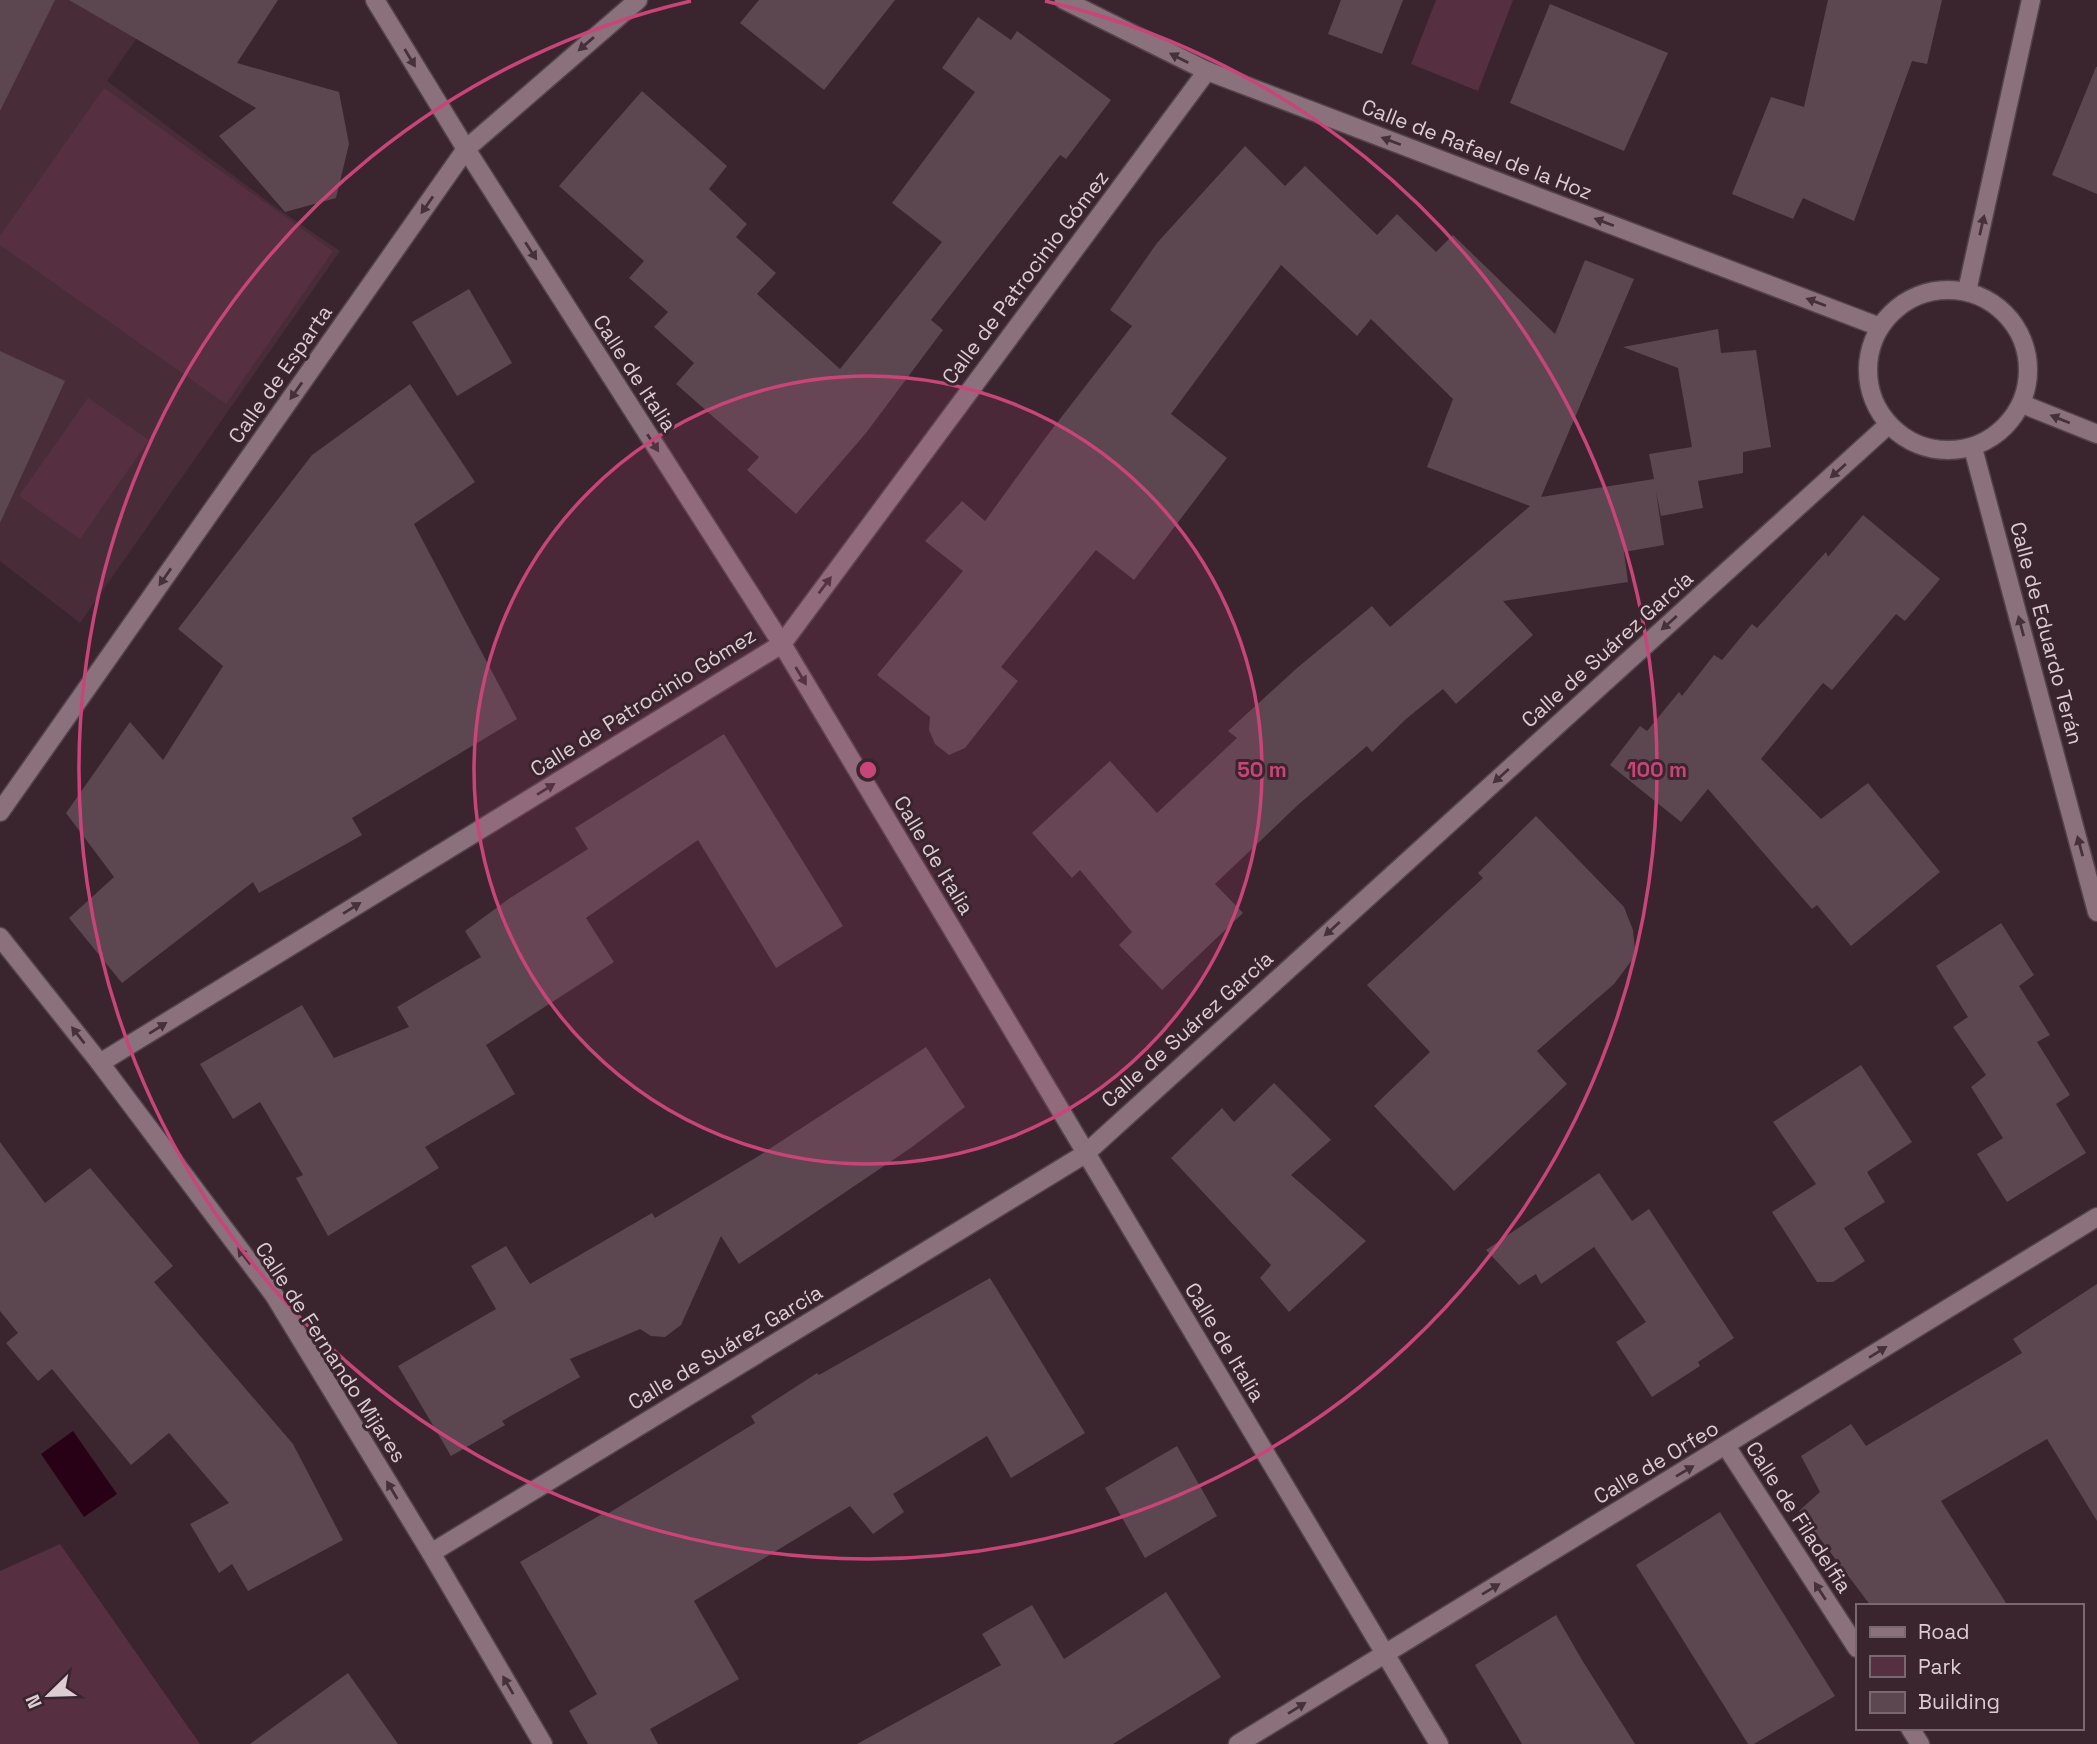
<svg xmlns="http://www.w3.org/2000/svg" width="2097" height="1744" font-family="'Space Grotesk',sans-serif">
<style>
.built{fill:#482d39}
.green{fill:#562f41}
.water{fill:#280116}
.building{fill:#5c464f}
.lines{fill:none;stroke-linecap:round;stroke-linejoin:round}
.street-casing{stroke:#54434b;stroke-width:21}
.street{stroke:#8a717c;stroke-width:18}
.oneway{fill:#46303a}
.ring{fill:none;stroke:#c84579;stroke-width:3.5}
.labels{text-anchor:middle;dominant-baseline:central;stroke-width:6;stroke-linejoin:round;paint-order:stroke}
.street-label{font-size:21px;fill:#dbcdd2;stroke:#3a252e}
.centre{fill:#c84579;stroke:#3a252e;stroke-width:3.5}
.ring-label{font-size:21px;text-anchor:middle;font-weight:bold;fill:#c84579;stroke:#3a252e;stroke-width:6;stroke-linejoin:round;paint-order:stroke}
</style>
<rect width="100%" height="100%" fill="#3a252e"/>
<path class="built" d="M 0,0 L 163,0 L 107,81 L 274,206 L 340,251 L 80,623 L 0,561 Z"/>
<g class="green">
<path d="M 1436,0 L 1513,0 L 1478,91 L 1411,64 Z"/>
<path d="M 104,88 L 333,251 L 226,404 L 0,245 L 0,236 Z"/>
<path d="M 88,398 L 149,440 L 80,539 L 19,496 Z"/>
<path d="M 60,1544 L 200,1744 L 0,1744 L 0,1571 Z"/>
</g>
<path class="water" d="M 73,1431 L 117,1494 L 84,1517 L 41,1454 Z"/>
<g class="building">
<path d="M 0,0 L 55,0 L 0,111 Z"/>
<path d="M 69,0 L 278,0 L 237,63 L 339,92 L 349,144 L 336,198 L 285,212 L 219,136 L 256,108 Z"/>
<path d="M 759,0 L 895,0 L 824,90 L 740,23 Z"/>
<path d="M 1341,0 L 1403,0 L 1382,54 L 1328,34 Z"/>
<path d="M 1828,0 L 1942,0 L 1927,64 L 1912,61 L 1854,221 L 1803,198 L 1793,219 L 1732,194 L 1771,97 L 1804,107 Z"/>
<path d="M 1550,4 L 1668,53 L 1624,151 L 1510,103 Z"/>
<path d="M 978,17 L 1011,40 L 1017,31 L 1111,100 L 1066,159 L 1060,155 L 931,320 L 943,330 L 866,433 L 796,514 L 747,470 L 759,457 L 676,384 L 694,363 L 654,327 L 668,312 L 629,278 L 644,261 L 559,186 L 642,91 L 727,166 L 709,189 L 747,224 L 736,237 L 776,273 L 757,294 L 840,369 L 942,242 L 892,203 L 975,92 L 942,68 Z"/>
<path d="M 2096,67 L 2097,67 L 2097,194 L 2052,175 Z"/>
<path d="M 1245,146 L 1285,186 L 1305,166 L 1377,235 L 1397,214 L 1436,252 L 1453,235 L 1555,334 L 1585,260 L 1634,279 L 1541,497 L 1654,479 L 1649,454 L 1692,447 L 1678,368 L 1623,347 L 1718,329 L 1721,353 L 1756,350 L 1771,447 L 1743,452 L 1743,473 L 1698,481 L 1703,508 L 1661,516 L 1656,492 L 1664,545 L 1624,552 L 1628,582 L 1503,601 L 1533,635 L 1456,704 L 1443,689 L 1406,719 L 1372,752 L 1367,746 L 1299,804 L 1215,884 L 1243,913 L 1162,990 L 1119,945 L 1132,932 L 1080,870 L 1072,878 L 1032,833 L 1110,761 L 1157,813 L 1237,738 L 1228,731 L 1297,668 L 1372,606 L 1390,627 L 1530,506 L 1427,467 L 1453,399 L 1371,319 L 1357,336 L 1281,265 L 1171,414 L 1227,458 L 1134,580 L 1096,550 L 1001,667 L 1018,681 L 965,748 L 949,755 L 935,744 L 929,730 L 930,717 L 877,675 L 963,571 L 925,541 L 962,501 L 985,521 L 1046,437 L 1132,326 L 1110,310 L 1157,243 Z"/>
<path d="M 469,289 L 512,363 L 457,396 L 412,322 Z"/>
<path d="M 0,351 L 65,381 L 0,523 Z"/>
<path d="M 410,384 L 475,482 L 414,524 L 517,719 L 352,818 L 362,835 L 259,893 L 253,882 L 122,983 L 69,918 L 114,877 L 66,813 L 130,722 L 163,760 L 223,666 L 178,629 L 312,455 Z"/>
<path d="M 1863,515 L 1940,579 L 1905,621 L 1896,614 L 1832,690 L 1823,683 L 1761,759 L 1821,819 L 1868,783 L 1940,872 L 1851,946 L 1817,905 L 1812,909 L 1708,789 L 1681,822 L 1610,765 L 1640,726 L 1647,731 L 1679,692 L 1682,696 L 1714,655 L 1722,660 L 1752,624 L 1757,628 L 1826,552 L 1828,557 Z"/>
<path d="M 724,734 L 843,926 L 776,968 L 698,840 L 586,918 L 614,962 L 486,1045 L 515,1094 L 425,1147 L 439,1168 L 328,1236 L 296,1178 L 303,1175 L 260,1102 L 233,1119 L 200,1064 L 302,1005 L 334,1058 L 409,1027 L 397,1007 L 481,957 L 465,931 L 510,898 L 588,849 L 575,828 Z"/>
<path d="M 1536,816 L 1624,907 L 1633,930 L 1635,950 L 1632,960 L 1614,984 L 1537,1051 L 1567,1084 L 1454,1191 L 1374,1106 L 1430,1052 L 1367,985 L 1483,878 L 1478,873 Z"/>
<path d="M 2001,923 L 2034,975 L 2019,986 L 2050,1035 L 2037,1042 L 2070,1095 L 2056,1104 L 2086,1153 L 2007,1202 L 1977,1154 L 2003,1138 L 1971,1087 L 1986,1075 L 1953,1027 L 1968,1017 L 1936,966 Z"/>
<path d="M 926,1047 L 965,1107 L 912,1147 L 739,1264 L 721,1236 L 681,1325 L 665,1337 L 651,1336 L 640,1329 L 570,1359 L 580,1377 L 502,1421 L 505,1425 L 451,1456 L 398,1366 L 496,1309 L 471,1266 L 506,1246 L 530,1284 L 652,1213 L 655,1218 L 757,1157 Z"/>
<path d="M 1861,1065 L 1912,1142 L 1867,1172 L 1885,1202 L 1844,1228 L 1865,1261 L 1833,1282 L 1817,1282 L 1772,1212 L 1816,1184 L 1773,1122 Z"/>
<path d="M 1274,1083 L 1331,1140 L 1291,1175 L 1366,1241 L 1289,1312 L 1260,1278 L 1271,1265 L 1171,1158 L 1222,1108 L 1234,1122 Z"/>
<path d="M 0,1142 L 45,1203 L 90,1168 L 173,1266 L 154,1282 L 293,1444 L 343,1540 L 248,1591 L 232,1564 L 219,1573 L 190,1524 L 229,1503 L 169,1433 L 131,1465 L 52,1369 L 38,1381 L 6,1343 L 18,1333 L 0,1311 Z"/>
<path d="M 1599,1173 L 1632,1221 L 1649,1209 L 1734,1338 L 1698,1362 L 1700,1366 L 1652,1397 L 1616,1342 L 1646,1322 L 1594,1247 L 1541,1284 L 1536,1274 L 1519,1285 L 1486,1250 Z"/>
<path d="M 990,1278 L 1085,1433 L 1011,1478 L 987,1436 L 893,1494 L 904,1512 L 873,1534 L 850,1506 L 694,1601 L 739,1679 L 650,1729 L 658,1744 L 588,1744 L 569,1711 L 597,1694 L 520,1562 L 602,1514 L 604,1516 L 755,1423 L 751,1416 L 817,1373 L 819,1375 Z"/>
<path d="M 2097,1284 L 2097,1521 L 2047,1439 L 1941,1501 L 2008,1606 L 1871,1606 L 1799,1511 L 1820,1492 L 1801,1456 L 1851,1424 L 1866,1446 L 2022,1353 L 2013,1339 Z"/>
<path d="M 1177,1446 L 1217,1516 L 1145,1558 L 1105,1488 Z"/>
<path d="M 1720,1512 L 1835,1696 L 1754,1744 L 1748,1744 L 1636,1565 Z"/>
<path d="M 1166,1592 L 1221,1677 L 1113,1744 L 857,1744 L 1001,1665 L 982,1634 L 1032,1605 L 1064,1659 Z"/>
<path d="M 1556,1615 L 1582,1660 L 1635,1744 L 1522,1744 L 1475,1665 Z"/>
<path d="M 348,1673 L 398,1744 L 250,1744 Z"/>
</g>
<g class="lines">
<defs>
<g id="street">
<path d="M 375,0 L 466,149 L 782,644 L 1439,1744"/>
<path d="M 1064,0 L 1207,71 L 1880,327"/>
<circle cx="1948" cy="370" r="80"/>
<path d="M 1967,291 L 2031,0"/>
<path d="M 2022,404 L 2097,434"/>
<path d="M 1973,448 L 2097,912"/>
<path d="M 0,812 L 466,149 L 638,0"/>
<path d="M 0,937 L 100,1063 L 274,1295 L 431,1553 L 543,1744"/>
<path d="M 100,1063 L 782,644 L 1207,71"/>
<path d="M 1726,1446 L 1857,1648"/>
<path d="M 431,1553 L 1085,1154 L 1888,425"/>
<path d="M 1910,1728 L 1920,1744"/>
<path d="M 1238,1744 L 2097,1217"/>
</g>
</defs>
<use href="#street" class="street-casing"/>
<use href="#street" class="street"/>
</g>
<defs><path id="oneway-solid" d="M-6-.8H1V-3.2L6.5 0L1 3.2V.8H-6Z" transform="scale(1.75)"/></defs>
<g class="oneway">
<use href="#oneway-solid" transform="translate(586 44) rotate(139)"/>
<use href="#oneway-solid" transform="translate(410 58) rotate(59)"/>
<use href="#oneway-solid" transform="translate(1179 58) rotate(-153)"/>
<use href="#oneway-solid" transform="translate(1391 141) rotate(-159)"/>
<use href="#oneway-solid" transform="translate(427 205) rotate(125)"/>
<use href="#oneway-solid" transform="translate(1604 222) rotate(-159)"/>
<use href="#oneway-solid" transform="translate(1982 225) rotate(-77)"/>
<use href="#oneway-solid" transform="translate(531 251) rotate(57)"/>
<use href="#oneway-solid" transform="translate(1816 302) rotate(-159)"/>
<use href="#oneway-solid" transform="translate(296 391) rotate(125)"/>
<use href="#oneway-solid" transform="translate(2060 419) rotate(-158)"/>
<use href="#oneway-solid" transform="translate(653 443) rotate(57)"/>
<use href="#oneway-solid" transform="translate(1838 471) rotate(138)"/>
<use href="#oneway-solid" transform="translate(165 577) rotate(125)"/>
<use href="#oneway-solid" transform="translate(825 585) rotate(-53)"/>
<use href="#oneway-solid" transform="translate(1669 623) rotate(138)"/>
<use href="#oneway-solid" transform="translate(2021 626) rotate(-105)"/>
<use href="#oneway-solid" transform="translate(801 676) rotate(59)"/>
<use href="#oneway-solid" transform="translate(1501 776) rotate(138)"/>
<use href="#oneway-solid" transform="translate(546 789) rotate(-32)"/>
<use href="#oneway-solid" transform="translate(2080 846) rotate(-105)"/>
<use href="#oneway-solid" transform="translate(352 908) rotate(-32)"/>
<use href="#oneway-solid" transform="translate(1332 929) rotate(138)"/>
<use href="#oneway-solid" transform="translate(158 1028) rotate(-32)"/>
<use href="#oneway-solid" transform="translate(78 1035) rotate(-128)"/>
<use href="#oneway-solid" transform="translate(244 1256) rotate(-127)"/>
<use href="#oneway-solid" transform="translate(1878 1352) rotate(-32)"/>
<use href="#oneway-solid" transform="translate(1685 1471) rotate(-31)"/>
<use href="#oneway-solid" transform="translate(392 1490) rotate(-121)"/>
<use href="#oneway-solid" transform="translate(1491 1589) rotate(-31)"/>
<use href="#oneway-solid" transform="translate(1820 1591) rotate(-123)"/>
<use href="#oneway-solid" transform="translate(508 1685) rotate(-120)"/>
<use href="#oneway-solid" transform="translate(1297 1708) rotate(-32)"/>
</g>
<circle cx="868" cy="770" r="394" fill="#c84579" fill-opacity=".12"/>
<g class="ring">
<circle cx="868" cy="770" r="394"/>
<path d="M1045 1A789 789 0 1 1 691 1"/>
</g>
<g class="labels">
<g class="street-label">
<text transform="translate(1477 149) rotate(21)">Calle de Rafael de la Hoz</text>
<text transform="translate(1025 277) rotate(-53)">Calle de Patrocinio Gómez</text>
<text transform="translate(635 373) rotate(57)">Calle de Italia</text>
<text transform="translate(280 374) rotate(-55)">Calle de Esparta</text>
<text transform="translate(2047 633) rotate(75)">Calle de Eduardo Terán</text>
<text transform="translate(1607 649) rotate(-42)">Calle de Suárez García</text>
<text transform="translate(643 702) rotate(-32)">Calle de Patrocinio Gómez</text>
<text transform="translate(934 855) rotate(59)">Calle de Italia</text>
<text transform="translate(1187 1029) rotate(-42)">Calle de Suárez García</text>
<text transform="translate(1225 1342) rotate(59)">Calle de Italia</text>
<text transform="translate(725 1347) rotate(-31)">Calle de Suárez García</text>
<text transform="translate(331 1352) rotate(57)">Calle de Fernando Mijares</text>
<text transform="translate(1656 1462) rotate(-31)">Calle de Orfeo</text>
<text transform="translate(1799 1517) rotate(57)">Calle de Filadelfia</text>
</g>
</g>
<circle cx="868" cy="770" r="10" class="centre"/>
<g class="ring-label">
<text x="1262" y="777">50 m</text>
<text x="1657" y="777">100 m</text>
</g>
<rect x="1856" y="1604" width="228" height="126" fill="#3a252e" stroke="#7a6870" stroke-width="2"/>
<rect x="1870" y="1627" width="35" height="10" fill="#8a717c" stroke="#7a6870" stroke-width="2"/>
<text x="1918" y="1639" font-size="21" fill="#dbcdd2">Road</text>
<rect x="1870" y="1656" width="35" height="21" fill="#562f41" stroke="#7a6870" stroke-width="2"/>
<text x="1918" y="1674" font-size="21" fill="#dbcdd2">Park</text>
<rect x="1870" y="1692" width="35" height="21" fill="#5c464f" stroke="#7a6870" stroke-width="2"/>
<text x="1918" y="1709" font-size="21" fill="#dbcdd2">Building</text>
<g transform="translate(49 1695) rotate(247)" stroke="#3a252e" stroke-width="5" paint-order="stroke">
<path d="M0-5L12 26L0 18L-12 26Z" fill="#dbcdd2"/>
<text y="-10" font-size="19" font-weight="bold" text-anchor="middle" fill="#dbcdd2">N</text>
</g>
</svg>
